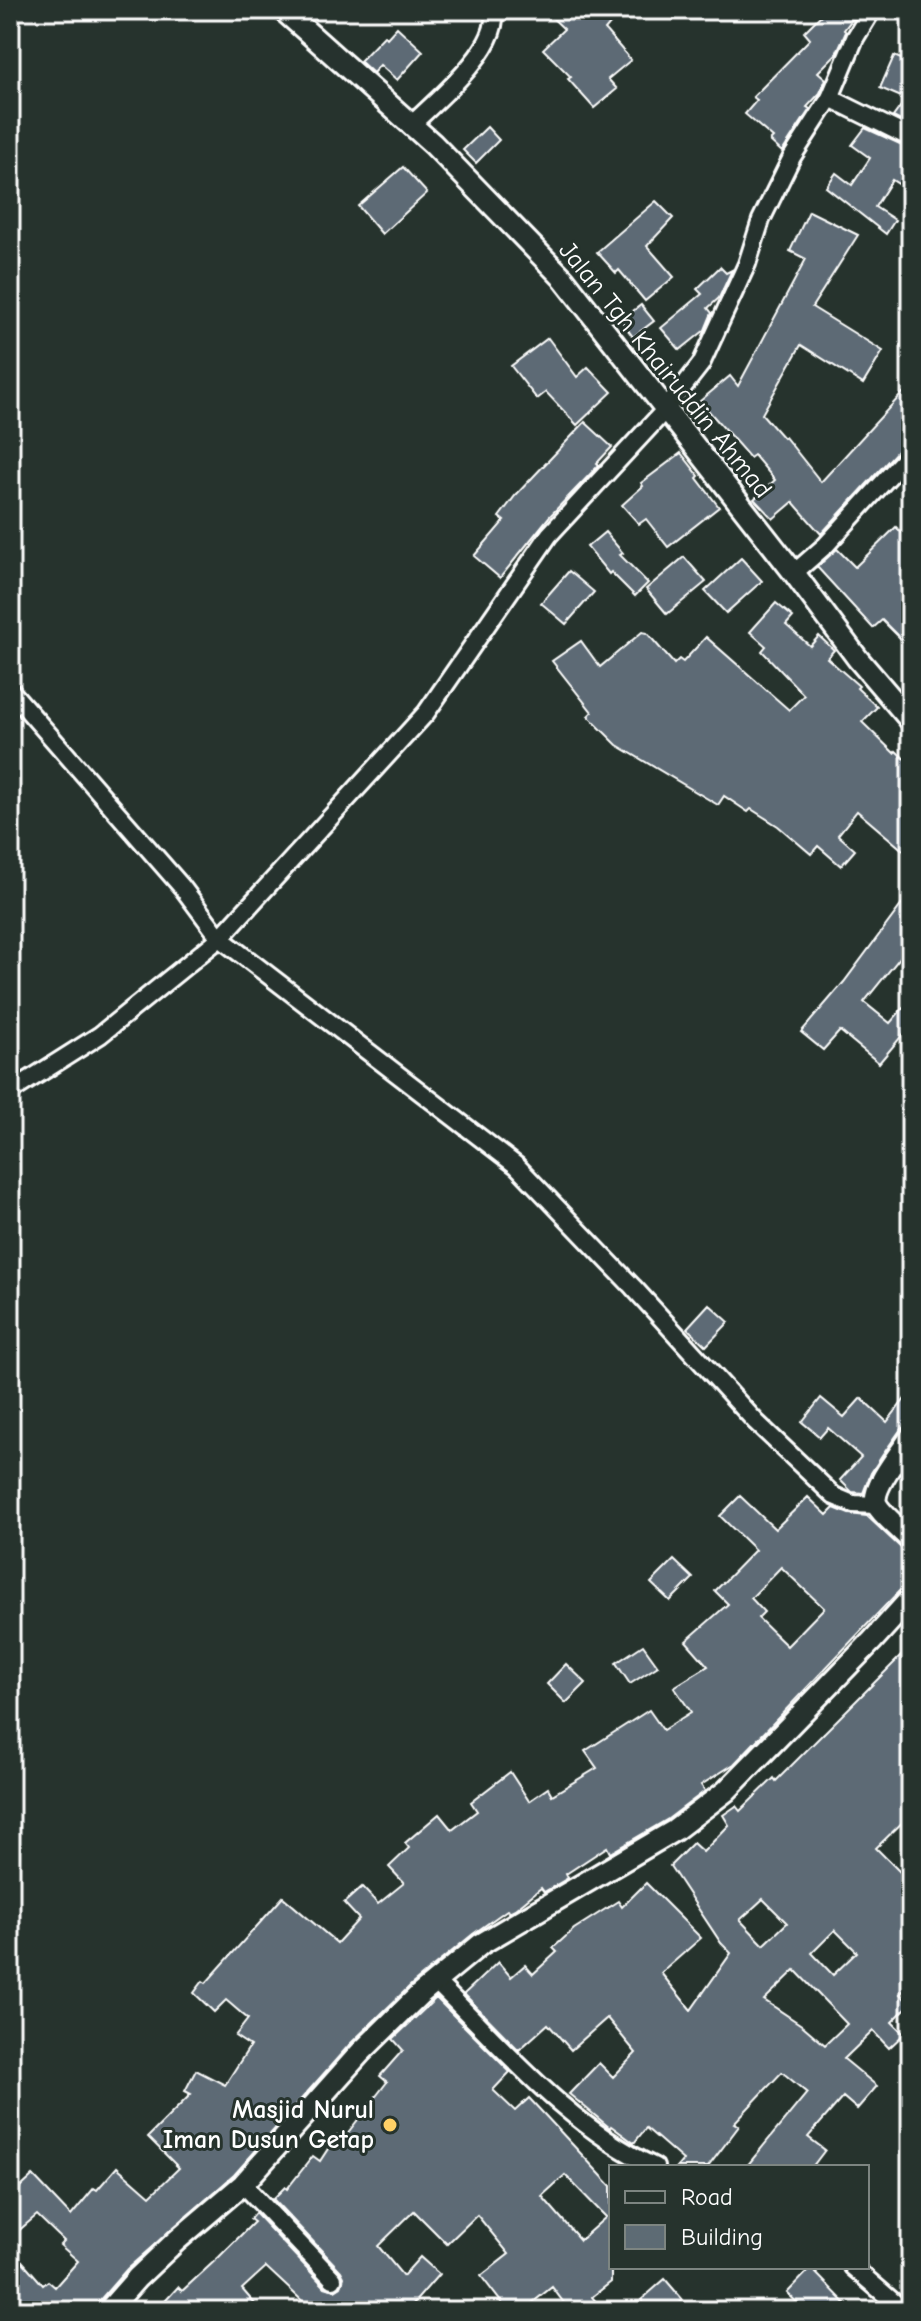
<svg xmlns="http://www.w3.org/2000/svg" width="921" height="2321" font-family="'Comic Neue',sans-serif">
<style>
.building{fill:#5d6b74;stroke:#fff;stroke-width:2;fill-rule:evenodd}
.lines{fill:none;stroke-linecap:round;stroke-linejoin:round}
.minor-casing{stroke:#fff;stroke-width:22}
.tertiary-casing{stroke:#fff;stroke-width:26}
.minor{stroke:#26332d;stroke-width:16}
.tertiary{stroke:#26332d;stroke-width:20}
.poi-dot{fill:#ffd166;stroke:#26332d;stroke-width:3}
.labels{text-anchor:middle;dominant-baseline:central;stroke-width:6;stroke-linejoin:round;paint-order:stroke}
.street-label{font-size:26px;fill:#fff;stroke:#26332d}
.poi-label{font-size:26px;font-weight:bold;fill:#fff;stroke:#26332d;text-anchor:end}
</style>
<rect width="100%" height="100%" fill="#26332d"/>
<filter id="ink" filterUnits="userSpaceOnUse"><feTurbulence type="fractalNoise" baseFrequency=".0125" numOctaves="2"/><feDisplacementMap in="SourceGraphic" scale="16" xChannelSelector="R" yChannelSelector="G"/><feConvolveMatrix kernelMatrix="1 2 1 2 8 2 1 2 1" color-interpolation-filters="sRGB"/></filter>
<g filter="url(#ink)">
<g class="building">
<path d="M 544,10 L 622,10 L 605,30 L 631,60 L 608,79 L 617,89 L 594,108 L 568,79 L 571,77 L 543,49 L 564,29 Z"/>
<path d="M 826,10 L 859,10 L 844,30 L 846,32 L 836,54 L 818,72 L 826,79 L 820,93 L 807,107 L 810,109 L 782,152 L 770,141 L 773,138 L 745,114 L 757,100 L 753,97 L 810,39 L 804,32 Z"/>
<path d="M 397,27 L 423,51 L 397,80 L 380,65 L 373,73 L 360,61 L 384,36 L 387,38 Z"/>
<path d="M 894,56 L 911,63 L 911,126 L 893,117 L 906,99 L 880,88 Z"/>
<path d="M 487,127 L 499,140 L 476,163 L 463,150 Z"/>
<path d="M 865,128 L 911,149 L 911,192 L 892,180 L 875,207 L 895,220 L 886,234 L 826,187 L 836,173 L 852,185 L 870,158 L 852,145 Z"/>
<path d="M 403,167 L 427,193 L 382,234 L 358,206 Z"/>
<path d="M 656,201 L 673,218 L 647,246 L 674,277 L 645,301 L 619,270 L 616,273 L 597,252 Z"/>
<path d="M 809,211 L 858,235 L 812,307 L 883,351 L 863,384 L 801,345 L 762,414 L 783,438 L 785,437 L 821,482 L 911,384 L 911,436 L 821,534 L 793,502 L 773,519 L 754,499 L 775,480 L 754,455 L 750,458 L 700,401 L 730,376 L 738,386 L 806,259 L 790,251 Z"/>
<path d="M 720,267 L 726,273 L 732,270 L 719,298 L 708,308 L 712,313 L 705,330 L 680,350 L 661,328 L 702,294 L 697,289 Z"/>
<path d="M 641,305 L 654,321 L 633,337 L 621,320 Z"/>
<path d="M 548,338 L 577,377 L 588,367 L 612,392 L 577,425 L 546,392 L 537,399 L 511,366 Z"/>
<path d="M 585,422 L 612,447 L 597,463 L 599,465 L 549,517 L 500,578 L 474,556 L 504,521 L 499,517 L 515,496 Z"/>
<path d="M 681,453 L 699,476 L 697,478 L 719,507 L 668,547 L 646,519 L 639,524 L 622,505 L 643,486 L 641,483 Z"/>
<path d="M 896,527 L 911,542 L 911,649 L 882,620 L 873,628 L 817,567 L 837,549 L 855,567 Z"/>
<path d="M 605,532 L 623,553 L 620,555 L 648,583 L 635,596 L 611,572 L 609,574 L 587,547 Z"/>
<path d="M 684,557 L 706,582 L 667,614 L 646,589 Z"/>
<path d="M 741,558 L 762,581 L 726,613 L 705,591 Z"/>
<path d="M 569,571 L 594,592 L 566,624 L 541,603 Z"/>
<path d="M 776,603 L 793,617 L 786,625 L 810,646 L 819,636 L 834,650 L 827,658 L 859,686 L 857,688 L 877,707 L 862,722 L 894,753 L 896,751 L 911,765 L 911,857 L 857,811 L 838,835 L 855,850 L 841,866 L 818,846 L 811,854 L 778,826 L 751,809 L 748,812 L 724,796 L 718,805 L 617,745 L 588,716 L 592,712 L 552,661 L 581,641 L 600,667 L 642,632 L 647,633 L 674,664 L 679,659 L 683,662 L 706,637 L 789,710 L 804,695 L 762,651 L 766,646 L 750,632 Z"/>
<path d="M 911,892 L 911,944 L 864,1002 L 890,1023 L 911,999 L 911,1025 L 879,1063 L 840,1031 L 823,1050 L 801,1032 L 844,982 Z"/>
<path d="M 709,1304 L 729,1322 L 706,1346 L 687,1328 Z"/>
<path d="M 911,1391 L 911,1424 L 901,1429 L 884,1453 L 871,1473 L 863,1493 L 852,1492 L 840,1480 L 861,1457 L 828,1428 L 820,1437 L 802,1422 L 821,1398 L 844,1417 L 861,1398 L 887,1422 Z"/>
<path d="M 740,1496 L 775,1529 L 808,1497 L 827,1515 L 834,1508 L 849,1514 L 867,1516 L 902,1549 L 911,1553 L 911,1585 L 901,1589 L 734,1764 L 701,1785 L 705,1791 L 668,1819 L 610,1853 L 607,1847 L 566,1874 L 568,1878 L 544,1892 L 541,1888 L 515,1909 L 509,1912 L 507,1910 L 473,1934 L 411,1985 L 350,2044 L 234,2175 L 127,2269 L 98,2302 L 95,2311 L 10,2311 L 10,2247 L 43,2285 L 48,2281 L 55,2287 L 78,2261 L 60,2245 L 64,2241 L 37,2215 L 10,2238 L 10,2197 L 33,2176 L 71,2216 L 94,2188 L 97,2190 L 117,2167 L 150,2196 L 179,2168 L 148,2137 L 191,2094 L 185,2091 L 196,2070 L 225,2085 L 250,2046 L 235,2036 L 248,2019 L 226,2000 L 214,2012 L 194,1993 L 203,1981 L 206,1983 L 283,1897 L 337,1943 L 359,1919 L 344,1903 L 362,1887 L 378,1904 L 404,1883 L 389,1867 L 409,1848 L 405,1843 L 439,1814 L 452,1830 L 477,1811 L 471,1802 L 510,1772 L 529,1801 L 548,1788 L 552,1795 L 597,1768 L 585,1751 L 649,1710 L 663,1730 L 691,1712 L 674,1687 L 708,1666 L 686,1641 L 728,1604 L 715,1591 L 755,1550 L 720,1516 ZM 781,1567 L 824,1608 L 787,1646 L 758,1618 L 764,1612 L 751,1598 Z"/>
<path d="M 674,1560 L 693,1578 L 670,1601 L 651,1583 Z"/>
<path d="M 643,1645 L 658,1666 L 630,1684 L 616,1663 Z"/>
<path d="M 911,1646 L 911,1814 L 876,1848 L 911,1883 L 911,1983 L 900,1994 L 910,2004 L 892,2022 L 904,2034 L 889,2048 L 873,2031 L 844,2059 L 877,2086 L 857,2109 L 843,2097 L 808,2137 L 825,2150 L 812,2167 L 746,2167 L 807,2093 L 782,2072 L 734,2123 L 739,2126 L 708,2167 L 677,2167 L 683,2160 L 646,2128 L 634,2143 L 611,2126 L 610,2128 L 569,2094 L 599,2063 L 613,2077 L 636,2053 L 607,2018 L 571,2050 L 548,2024 L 519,2050 L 464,1994 L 498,1962 L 511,1977 L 525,1965 L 533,1974 L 557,1952 L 553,1948 L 574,1929 L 618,1901 L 622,1907 L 646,1883 L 701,1938 L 661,1973 L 691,2010 L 731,1953 L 721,1943 L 670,1866 L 693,1843 L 703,1852 L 729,1825 L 723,1815 L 736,1806 L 740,1811 L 774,1778 L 776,1781 ZM 763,1899 L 787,1923 L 764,1945 L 740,1920 ZM 835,1930 L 857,1952 L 833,1975 L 812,1953 ZM 795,1970 L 847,2024 L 825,2045 L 803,2026 L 764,2000 Z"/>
<path d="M 566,1664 L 586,1683 L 566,1703 L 547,1684 Z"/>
<path d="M 436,1998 L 510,2072 L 493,2090 L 515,2111 L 529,2098 L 611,2186 L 611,2282 L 592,2297 L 604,2311 L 570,2311 L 552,2287 L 522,2311 L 508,2311 L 481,2276 L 509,2254 L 477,2215 L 447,2244 L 414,2211 L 378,2246 L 403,2276 L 420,2257 L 439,2274 L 407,2311 L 313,2311 L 266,2267 L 242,2289 L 261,2311 L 156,2311 L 178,2287 L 182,2291 L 219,2257 L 254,2222 L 250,2219 L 255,2213 L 325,2287 L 335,2290 L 341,2286 L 344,2277 L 341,2271 L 273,2199 L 285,2187 L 287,2189 L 313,2156 L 320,2161 L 337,2135 L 343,2139 L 387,2082 L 380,2076 L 403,2050 L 393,2039 ZM 565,2175 L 606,2217 L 580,2240 L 542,2196 Z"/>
<path d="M 811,2268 L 853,2311 L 806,2311 L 787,2293 Z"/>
<path d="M 665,2279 L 683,2300 L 670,2311 L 651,2311 L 641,2300 Z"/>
</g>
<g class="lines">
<defs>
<g id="minor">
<path d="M 830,98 L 911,138"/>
<path d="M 411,125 C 436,101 503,46 493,10"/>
<path d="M 794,573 L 826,545 L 911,452"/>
<path d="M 10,690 L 182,887 L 220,938 L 426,713 L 549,535 L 665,410 L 701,364 L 747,264 L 761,220 L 792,157 L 830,98 L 855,38 L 872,10"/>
<path d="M 10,1092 L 100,1035 L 220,938 L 517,1166 L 633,1287 L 756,1422 L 834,1496 L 853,1504 L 876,1505"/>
<path d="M 435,1981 C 503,2047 567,2126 655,2167"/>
<path d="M 243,2184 L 333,2279"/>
<path d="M 853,2267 L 904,2311"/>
</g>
<g id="tertiary">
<path d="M 283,10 L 433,144 L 564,279 L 794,573 L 858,659 L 911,721"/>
<path d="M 911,1437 C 902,1451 872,1487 876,1503 C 879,1512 903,1532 911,1540"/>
<path d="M 108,2311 L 137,2278 L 176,2241 L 243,2184 L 360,2053 L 419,1995 L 481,1944 L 675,1830 L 726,1791 L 872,1641 L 911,1598"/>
</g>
</defs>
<use href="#minor" class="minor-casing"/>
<use href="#tertiary" class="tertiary-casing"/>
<use href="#minor" class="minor"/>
<use href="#tertiary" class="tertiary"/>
</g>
</g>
<circle class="poi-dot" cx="390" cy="2125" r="8"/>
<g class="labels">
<g class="street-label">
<text transform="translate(665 370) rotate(51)">Jalan Tgh Khairuddin Ahmad</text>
</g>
<g class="poi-label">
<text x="374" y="2110">Masjid Nurul<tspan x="374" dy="30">Iman Dusun Getap</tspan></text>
</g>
</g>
<rect width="921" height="2321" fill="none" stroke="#26332d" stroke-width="40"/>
<rect x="20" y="20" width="881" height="2281" fill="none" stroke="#fff" stroke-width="3" filter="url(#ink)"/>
<rect x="609" y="2165" width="260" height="104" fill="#26332d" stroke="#7d8581" stroke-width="2"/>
<rect x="625" y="2191" width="40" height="12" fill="#26332d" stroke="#7d8581" stroke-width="2"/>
<text x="681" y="2205" font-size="24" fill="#ffffff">Road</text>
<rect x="625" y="2225" width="40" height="24" fill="#5d6b74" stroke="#7d8581" stroke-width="2"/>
<text x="681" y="2245" font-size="24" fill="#ffffff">Building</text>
</svg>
